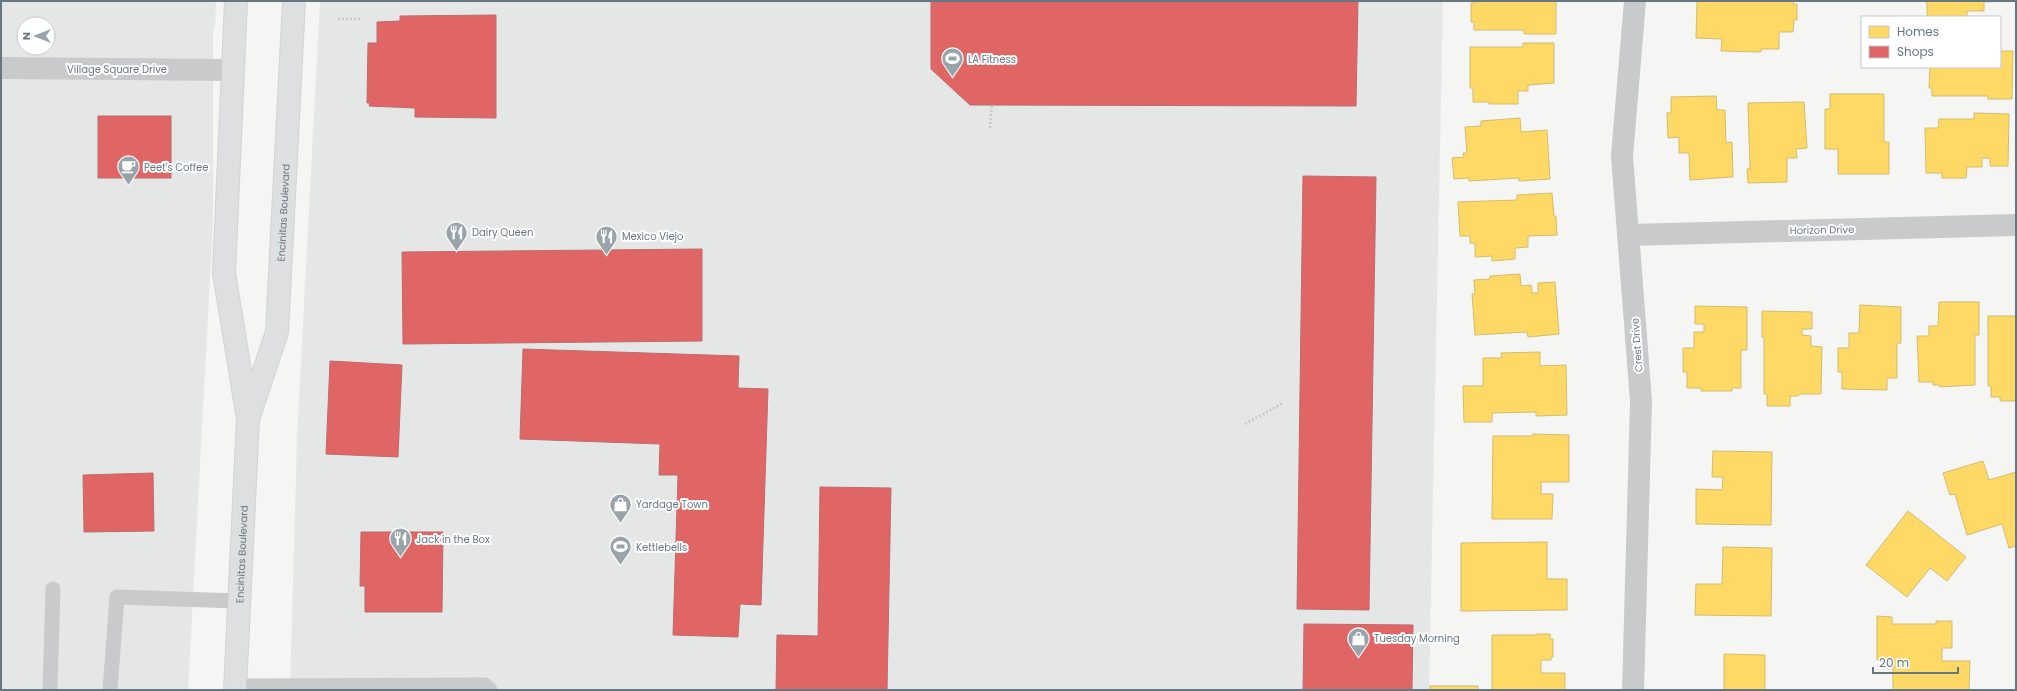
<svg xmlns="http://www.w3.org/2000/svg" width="2017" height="691" font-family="Poppins,sans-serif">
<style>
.built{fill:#e5e6e6;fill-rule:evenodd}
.homes{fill:#ffd966;stroke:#d1bc6e}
.shops{fill:#e06666;stroke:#bc6b6e}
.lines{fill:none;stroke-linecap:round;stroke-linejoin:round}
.primary-casing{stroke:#d2d3d3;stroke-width:24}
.path{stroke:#c7c8c9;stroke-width:2.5;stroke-dasharray:2 2;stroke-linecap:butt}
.service{stroke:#c9cacb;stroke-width:15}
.minor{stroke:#c9cacb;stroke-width:22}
.primary{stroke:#dedfe0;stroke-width:22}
.labels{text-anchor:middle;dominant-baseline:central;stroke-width:4;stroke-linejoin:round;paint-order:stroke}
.poi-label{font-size:10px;fill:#677782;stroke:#fff;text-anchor:start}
.street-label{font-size:10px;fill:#677782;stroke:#fff}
</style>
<rect width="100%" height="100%" fill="#f5f5f4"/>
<g class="built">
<path d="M 1,1 L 216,1 L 215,29 L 213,30 L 213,222 L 188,690 L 1,690 ZM 24,24 L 48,24 L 48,48 L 24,48 Z"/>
<path d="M 320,1 L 1443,1 L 1429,690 L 290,690 L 297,439 Z"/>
</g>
<g class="homes">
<path d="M 1474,1 L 1556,1 L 1556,34 L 1524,34 L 1524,30 L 1474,30 L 1474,22 L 1471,22 L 1471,3 L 1474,3 Z"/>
<path d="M 1697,1 L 1793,1 L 1793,4 L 1797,4 L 1797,20 L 1794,20 L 1793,32 L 1779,32 L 1779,49 L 1761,49 L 1761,52 L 1721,51 L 1722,39 L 1696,38 Z"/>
<path d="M 1926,1 L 2010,1 L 1984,2 L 1984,11 L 1967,11 L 1967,17 L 1927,17 L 1927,3 L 1926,3 Z"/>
<path d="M 1523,43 L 1554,43 L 1554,83 L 1528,85 L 1528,91 L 1518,91 L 1518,104 L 1489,104 L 1489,102 L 1473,102 L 1473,88 L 1470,88 L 1470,47 L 1523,47 Z"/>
<path d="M 2000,51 L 2013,51 L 2012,99 L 1988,99 L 1988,96 L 1932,96 L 1932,88 L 1929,88 L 1930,67 L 2000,67 Z"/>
<path d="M 1830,94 L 1884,94 L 1884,142 L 1889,142 L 1889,174 L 1838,174 L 1838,149 L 1825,149 L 1825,109 L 1830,109 Z"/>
<path d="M 1716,96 L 1717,110 L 1725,110 L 1726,143 L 1732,142 L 1733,177 L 1690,180 L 1689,153 L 1679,153 L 1679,137 L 1668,138 L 1667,113 L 1671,113 L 1671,97 Z"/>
<path d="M 1804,102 L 1807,148 L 1796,149 L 1797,158 L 1787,158 L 1787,182 L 1748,183 L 1747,169 L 1750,169 L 1748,103 Z"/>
<path d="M 1974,113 L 2009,114 L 2008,166 L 1990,166 L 1990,158 L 1982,158 L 1982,167 L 1967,167 L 1966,178 L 1942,178 L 1942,173 L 1926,173 L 1925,128 L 1938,128 L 1939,119 L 1974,119 Z"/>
<path d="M 1520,118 L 1521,132 L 1547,130 L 1550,179 L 1519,181 L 1519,178 L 1469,181 L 1469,178 L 1454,179 L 1452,158 L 1464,157 L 1463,153 L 1467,153 L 1465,127 L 1481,126 L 1481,121 Z"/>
<path d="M 1552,193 L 1554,216 L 1556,216 L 1557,235 L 1528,236 L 1528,247 L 1515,248 L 1515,259 L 1492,261 L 1492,256 L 1475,257 L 1475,243 L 1470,243 L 1470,236 L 1460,236 L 1458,202 L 1517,200 L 1517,195 Z"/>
<path d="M 1520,274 L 1521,286 L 1531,285 L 1532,293 L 1538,293 L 1538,283 L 1555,282 L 1559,334 L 1528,337 L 1527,332 L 1475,335 L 1472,294 L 1475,294 L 1474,280 L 1490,279 L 1490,276 Z"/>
<path d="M 1939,302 L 1979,302 L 1979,335 L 1975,335 L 1975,385 L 1940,387 L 1939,385 L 1933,385 L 1933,382 L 1919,382 L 1917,336 L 1929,336 L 1929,326 L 1938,326 Z"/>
<path d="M 1860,305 L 1901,307 L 1901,343 L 1897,343 L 1897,378 L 1887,378 L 1887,390 L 1842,389 L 1842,372 L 1838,372 L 1838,348 L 1849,348 L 1849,333 L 1859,333 Z"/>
<path d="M 1695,306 L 1747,307 L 1747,350 L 1741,350 L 1741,388 L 1732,388 L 1732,391 L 1701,391 L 1701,388 L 1687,388 L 1687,372 L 1683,372 L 1683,348 L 1694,348 L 1694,332 L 1704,332 L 1704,324 L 1695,324 Z"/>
<path d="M 1762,311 L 1812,312 L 1812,329 L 1802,329 L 1802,335 L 1811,336 L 1811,346 L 1822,347 L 1821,394 L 1800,394 L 1798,396 L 1790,396 L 1790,406 L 1767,406 L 1767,394 L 1764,394 L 1764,337 L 1762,337 Z"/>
<path d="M 1988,316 L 2016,316 L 2016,401 L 2000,401 L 2000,397 L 1991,397 L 1991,386 L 1988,386 Z"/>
<path d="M 1540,352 L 1540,366 L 1566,365 L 1567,415 L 1536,416 L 1536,412 L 1492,413 L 1492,422 L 1464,422 L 1463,386 L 1483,386 L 1483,358 L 1502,358 L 1501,353 Z"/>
<path d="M 1533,434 L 1569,435 L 1569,482 L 1541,482 L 1541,494 L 1553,494 L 1552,519 L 1492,519 L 1493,436 L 1533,436 Z"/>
<path d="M 1713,451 L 1772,452 L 1771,525 L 1696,524 L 1696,489 L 1722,490 L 1723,477 L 1712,477 Z"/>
<path d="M 1983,461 L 1989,480 L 2016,472 L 2016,546 L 2009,548 L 2002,524 L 1967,535 L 1955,494 L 1950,495 L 1943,473 Z"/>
<path d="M 1908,511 L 1966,557 L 1947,581 L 1930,568 L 1907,597 L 1866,565 Z"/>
<path d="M 1547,542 L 1547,579 L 1567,579 L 1567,610 L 1461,611 L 1461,543 Z"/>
<path d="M 1723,547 L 1772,548 L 1771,616 L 1695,615 L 1696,584 L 1722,584 Z"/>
<path d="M 1877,616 L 1892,617 L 1892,624 L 1936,624 L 1936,621 L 1952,621 L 1952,648 L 1942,648 L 1942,661 L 1970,661 L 1969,690 L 1893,690 L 1893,660 L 1877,660 Z"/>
<path d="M 1537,634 L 1550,634 L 1550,639 L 1553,639 L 1553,657 L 1551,657 L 1551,660 L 1541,660 L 1541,673 L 1565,673 L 1565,690 L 1492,690 L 1492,635 L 1537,635 Z"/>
<path d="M 1724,654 L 1765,655 L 1765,690 L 1724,690 Z"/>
<rect x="1430" y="686" width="48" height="4"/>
</g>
<g class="shops">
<path d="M 931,1 L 1358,1 L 1356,106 L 970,105 L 931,69 Z"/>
<path d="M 496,15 L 496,118 L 415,117 L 415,108 L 369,106 L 370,103 L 367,103 L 368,43 L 377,43 L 377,22 L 400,21 L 400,16 Z"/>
<rect x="98" y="116" width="73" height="62"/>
<path d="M 1303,176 L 1376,177 L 1369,610 L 1297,609 Z"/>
<path d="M 702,249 L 702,341 L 403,344 L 402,252 Z"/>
<path d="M 523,349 L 739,356 L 738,388 L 768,389 L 761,605 L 740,604 L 738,637 L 673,635 L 678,475 L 659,475 L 660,444 L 520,439 Z"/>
<path d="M 330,361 L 402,365 L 398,457 L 326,454 Z"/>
<path d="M 153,473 L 154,531 L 84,532 L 83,475 Z"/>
<path d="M 820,487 L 891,488 L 887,690 L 776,690 L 777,635 L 818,636 Z"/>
<path d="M 361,532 L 443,532 L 442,612 L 365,612 L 365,586 L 360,586 Z"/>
<path d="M 1304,624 L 1413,625 L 1412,690 L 1303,690 Z"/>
</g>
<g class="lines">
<defs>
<g id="primary">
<path id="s1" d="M 249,416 L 277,332 L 294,1"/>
<path id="s2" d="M 235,690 L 248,419 L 224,273 L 236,1"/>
</g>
</defs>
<use href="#primary" class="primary-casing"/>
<g class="path">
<path d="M 338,19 L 361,19"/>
<path d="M 990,128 L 992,104"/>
<path d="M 1245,424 L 1283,403"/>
</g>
<g class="service">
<path d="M 235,686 L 485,685 L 490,690"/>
<path d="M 50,690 L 53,589"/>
<path d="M 110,690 L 117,597 L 238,601"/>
</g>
<g class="minor">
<path d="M 1,68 L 233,70"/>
<path d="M 1629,235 L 2016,225"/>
<path d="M 1633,690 L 1641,401 L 1622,156 L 1635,1"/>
</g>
<use href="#primary" class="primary"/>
</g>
<defs>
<symbol id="stadium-pin" viewBox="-11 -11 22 30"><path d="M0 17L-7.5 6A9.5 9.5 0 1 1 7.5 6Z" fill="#99a3aa" stroke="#fff"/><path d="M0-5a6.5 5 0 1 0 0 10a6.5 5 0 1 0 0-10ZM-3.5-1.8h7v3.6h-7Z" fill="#fff"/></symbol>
<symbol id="cafe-pin" viewBox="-11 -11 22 30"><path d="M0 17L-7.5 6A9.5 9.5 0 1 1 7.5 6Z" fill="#99a3aa" stroke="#fff"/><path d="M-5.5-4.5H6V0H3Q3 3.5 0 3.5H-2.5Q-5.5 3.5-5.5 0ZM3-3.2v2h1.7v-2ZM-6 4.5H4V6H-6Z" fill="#fff"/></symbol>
<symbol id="restaurant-pin" viewBox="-11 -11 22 30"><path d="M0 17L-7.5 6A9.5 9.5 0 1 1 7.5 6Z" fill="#99a3aa" stroke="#fff"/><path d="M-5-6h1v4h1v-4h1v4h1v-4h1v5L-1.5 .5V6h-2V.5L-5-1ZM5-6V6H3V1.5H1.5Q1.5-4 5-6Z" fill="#fff"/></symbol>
<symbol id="shop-pin" viewBox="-11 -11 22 30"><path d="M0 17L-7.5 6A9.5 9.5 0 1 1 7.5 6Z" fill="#99a3aa" stroke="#fff"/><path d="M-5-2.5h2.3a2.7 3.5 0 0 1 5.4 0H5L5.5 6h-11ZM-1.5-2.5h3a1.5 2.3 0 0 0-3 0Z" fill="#fff"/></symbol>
</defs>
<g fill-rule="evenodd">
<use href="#stadium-pin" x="940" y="46" width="25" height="34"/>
<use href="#cafe-pin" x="116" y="154" width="25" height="34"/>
<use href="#restaurant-pin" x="444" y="220" width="25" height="34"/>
<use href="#restaurant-pin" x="594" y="224" width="25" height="34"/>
<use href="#shop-pin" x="608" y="492" width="25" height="34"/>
<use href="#restaurant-pin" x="388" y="526" width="25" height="34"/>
<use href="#stadium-pin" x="608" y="534" width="25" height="34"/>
<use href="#shop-pin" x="1346" y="626" width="25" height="34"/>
</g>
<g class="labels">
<g class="poi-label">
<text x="968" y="59">LA Fitness</text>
<text x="144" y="167">Peet's Coffee</text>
<text x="472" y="232">Dairy Queen</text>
<text x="622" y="236">Mexico Viejo</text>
<text x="636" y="504">Yardage Town</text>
<text x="416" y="539">Jack in the Box</text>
<text x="636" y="547">Kettlebells</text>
<text x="1374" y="638">Tuesday Morning</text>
</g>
<g class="street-label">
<text x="117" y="69">Village Square Drive</text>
<text stroke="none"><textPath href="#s1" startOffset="208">Encinitas Boulevard</textPath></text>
<text transform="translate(1822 230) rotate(-1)">Horizon Drive</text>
<text transform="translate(1637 345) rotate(-94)">Crest Drive</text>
<text stroke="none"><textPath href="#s2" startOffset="136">Encinitas Boulevard</textPath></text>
</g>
</g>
<rect width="2017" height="691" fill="none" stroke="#677782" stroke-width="4"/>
<rect x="1861" y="16" width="140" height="52" fill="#ffffff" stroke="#c2c9cd"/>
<rect x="1869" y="26" width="20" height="12" fill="#ffd966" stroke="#c2c9cd"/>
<text x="1897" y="36" font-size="12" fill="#677782">Homes</text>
<rect x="1869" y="46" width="20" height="12" fill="#e06666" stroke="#c2c9cd"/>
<text x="1897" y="56" font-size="12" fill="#677782">Shops</text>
<g transform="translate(36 36) rotate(270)"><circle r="19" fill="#ffffff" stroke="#c2c9cd"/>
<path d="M0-3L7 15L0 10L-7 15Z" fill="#99a3aa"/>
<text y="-6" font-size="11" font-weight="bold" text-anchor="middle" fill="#677782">N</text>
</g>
<path d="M1873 667v6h85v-6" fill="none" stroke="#677782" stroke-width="2"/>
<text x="1879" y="667" font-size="12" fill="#677782" stroke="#ffffff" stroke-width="3" paint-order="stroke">20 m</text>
</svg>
